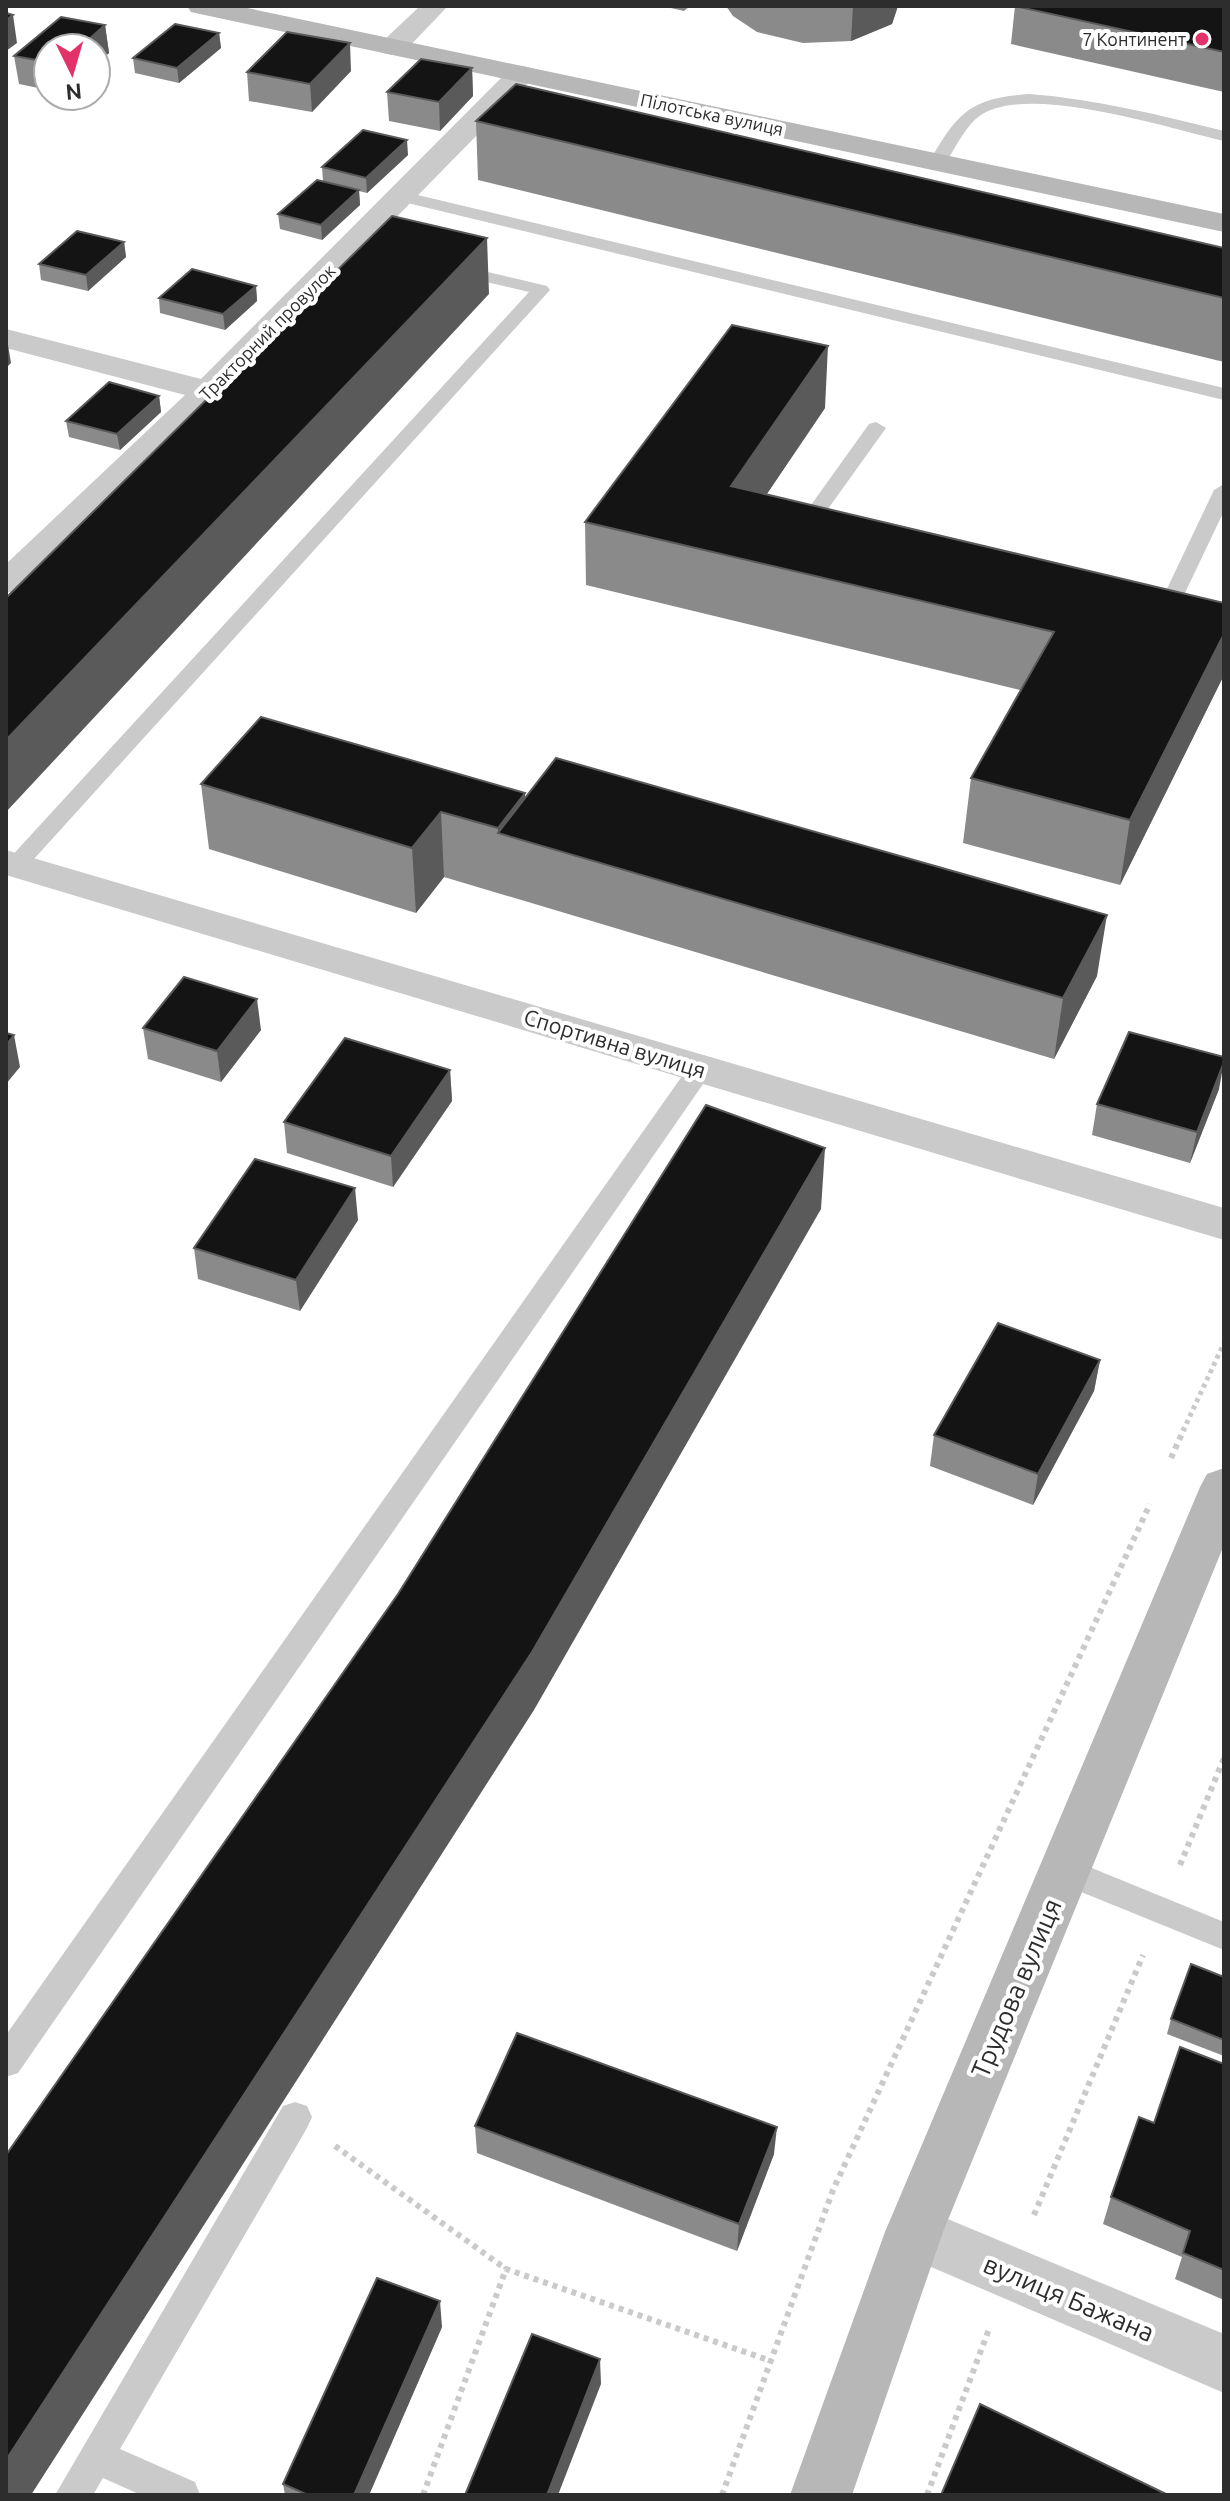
<svg xmlns="http://www.w3.org/2000/svg" width="1230" height="2501" font-family="Ubuntu,sans-serif">
<style>
.lines{fill:none;stroke-linecap:round;stroke-linejoin:round}
.path-far1{stroke:#cacaca;stroke-width:5;stroke-dasharray:4 4;stroke-linecap:butt}
.path{stroke:#cacaca;stroke-width:6;stroke-dasharray:5 5;stroke-linecap:butt}
.lane{fill:#cacaca;fill-rule:evenodd}
.street{fill:#cacaca;fill-rule:evenodd}
.secondary{fill:#b7b7b7;fill-rule:evenodd}
.wall{fill:#8a8a8a}
.shaded-wall{fill:#5a5a5a}
.building{fill:#141414;stroke:#5a5a5a;stroke-width:2}
.poi-dot{fill:#e33169;stroke:#fff;stroke-width:3}
.labels{text-anchor:middle;dominant-baseline:central;stroke-width:8;stroke-linejoin:round;paint-order:stroke}
.far-poi-label{font-size:18px;fill:#2d2d2d;stroke:#fff;text-anchor:end}
.far-street-label{font-size:18px;fill:#2d2d2d;stroke:#fff}
.street-label{font-size:22px;fill:#2d2d2d;stroke:#fff}
.near-street-label{font-size:26px;fill:#2d2d2d;stroke:#fff}
</style>
<rect width="100%" height="100%" fill="#fff"/>
<g class="lines">
<path class="path-far1" d="M 1183,1431 L 1224,1343"/>
<g class="path">
<path d="M 1171,1458 L 1184,1429"/>
<path d="M 1180,1865 L 1224,1758"/>
<path d="M 335,2146 L 506,2269"/>
<path d="M 1034,2215 L 1143,1955"/>
<path d="M 423,2495 L 506,2269 L 771,2361"/>
<path d="M 722,2495 L 833,2190 L 1150,1504"/>
<path d="M 927,2495 L 989,2329"/>
</g>
<g class="lane">
<path d="M 1029,94 C 1096,99 1159,115 1224,131 L 1224,141 C 1168,128 1038,86 986,112 C 967,121 955,149 944,166 L 932,166 L 929,162 C 958,112 970,98 1029,94 Z"/>
<path d="M 401,191 L 1224,388 L 1224,400 L 395,200 L 392,196 Z"/>
<path d="M 454,264 L 547,286 L 550,290 L 24,870 L 8,870 L 8,860 L 529,292 L 448,273 L 445,269 Z"/>
<path d="M 876,422 L 886,428 L 815,527 L 818,531 L 815,535 L 796,534 L 793,530 L 796,526 L 869,424 Z"/>
<path d="M 1224,484 L 1224,511 L 1174,616 L 1171,620 L 1157,620 L 1154,616 L 1214,490 Z"/>
<path d="M 701,1060 L 710,1062 L 713,1068 L 710,1074 L 18,2073 L 6,2077 L 6,2035 L 692,1062 Z"/>
<path d="M 1065,1857 L 1224,1922 L 1224,1950 L 1054,1881 L 1049,1871 L 1054,1861 Z"/>
<path d="M 295,2102 L 307,2106 L 312,2117 L 307,2128 L 120,2449 L 195,2482 L 200,2495 L 141,2495 L 103,2478 L 93,2495 L 55,2495 L 283,2106 Z"/>
</g>
<g class="street">
<path d="M 420,6 L 448,6 L 403,53 L 393,55 L 383,53 L 379,47 L 383,41 Z"/>
<path d="M 521,66 L 531,68 L 535,74 L 531,80 L 219,398 L 18,590 L 6,593 L 6,564 L 185,395 L 6,348 L 6,329 L 201,379 L 511,68 Z"/>
<path d="M 6,850 L 1224,1208 L 1224,1240 L 6,875 Z"/>
<path d="M 914,2205 L 1224,2334 L 1224,2393 L 894,2251 L 885,2232 L 894,2213 Z"/>
</g>
<g class="secondary">
<path d="M 187,6 L 238,6 L 1224,214 L 1224,232 L 200,14 L 191,12 Z"/>
<path d="M 1224,1468 L 1224,1545 L 943,2232 L 852,2495 L 790,2495 L 885,2232 L 1200,1487 L 1207,1474 Z"/>
</g>
</g>
<g class="wall">
<path d="M 662,6 L 690,6 L 684,11 Z"/>
<path d="M 726,6 L 898,6 L 892,24 L 851,41 L 803,43 L 757,32 L 733,16 Z"/>
<path d="M 1015,6 L 1224,6 L 1224,92 L 1011,44 Z"/>
<path d="M 61,17 L 105,25 L 109,53 L 96,64 L 96,48 L 48,48 L 48,90 L 19,84 L 14,56 Z"/>
<path d="M 219,33 L 221,48 L 179,83 L 135,73 L 133,58 Z"/>
<path d="M 472,68 L 473,96 L 440,131 L 389,121 L 387,92 Z"/>
<path d="M 351,71 L 312,112 L 249,101 L 247,72 Z"/>
<path d="M 476,121 L 1224,248 L 1224,362 L 478,180 Z"/>
<path d="M 408,155 L 367,193 L 359,191 L 360,205 L 322,240 L 280,229 L 278,214 L 323,181 L 322,167 Z"/>
<path d="M 124,242 L 126,257 L 88,291 L 41,280 L 39,264 Z"/>
<path d="M 256,286 L 257,301 L 225,330 L 160,313 L 159,298 Z"/>
<path d="M 159,396 L 161,412 L 120,450 L 69,437 L 66,421 Z"/>
<path d="M 825,408 L 766,495 L 1224,603 L 1224,675 L 1120,885 L 963,843 L 971,778 L 1020,690 L 586,585 L 585,522 Z"/>
<path d="M 201,784 L 525,793 L 525,797 L 1097,976 L 1054,1059 L 444,877 L 416,913 L 209,849 Z"/>
<path d="M 143,1028 L 261,1030 L 221,1082 L 148,1059 Z"/>
<path d="M 450,1070 L 452,1101 L 393,1187 L 287,1153 L 284,1122 Z"/>
<path d="M 1219,1089 L 1190,1163 L 1092,1135 L 1097,1104 Z"/>
<path d="M 358,1220 L 300,1311 L 198,1279 L 194,1248 Z"/>
<path d="M 1100,1360 L 1094,1391 L 1033,1505 L 930,1466 L 934,1435 Z"/>
<path d="M 1224,1977 L 1224,2056 L 1167,2034 L 1171,2019 Z"/>
<path d="M 1224,2064 L 1224,2300 L 1175,2279 L 1182,2257 L 1103,2224 L 1111,2197 L 1154,2123 Z"/>
<path d="M 475,2126 L 774,2154 L 737,2251 L 477,2153 Z"/>
<path d="M 442,2327 L 369,2495 L 285,2495 L 283,2484 Z"/>
</g>
<g class="shaded-wall">
<path d="M 853,6 L 898,6 L 892,24 L 851,41 Z"/>
<path d="M 13,15 L 17,43 L 6,51 L 6,20 Z"/>
<path d="M 105,25 L 109,53 L 96,64 L 96,48 L 79,48 Z"/>
<path d="M 219,33 L 221,48 L 179,83 L 177,68 Z"/>
<path d="M 350,43 L 351,71 L 312,112 L 310,84 Z"/>
<path d="M 472,68 L 473,96 L 440,131 L 439,102 Z"/>
<path d="M 407,140 L 408,155 L 367,193 L 366,178 Z"/>
<path d="M 359,190 L 360,205 L 322,240 L 321,225 Z"/>
<path d="M 487,238 L 489,294 L 6,812 L 6,740 Z"/>
<path d="M 124,242 L 126,257 L 88,291 L 86,275 Z"/>
<path d="M 256,286 L 257,301 L 225,330 L 223,314 Z"/>
<path d="M 6,333 L 11,363 L 6,368 Z"/>
<path d="M 828,346 L 825,408 L 729,550 L 731,486 Z"/>
<path d="M 159,396 L 161,412 L 120,450 L 117,434 Z"/>
<path d="M 1224,634 L 1224,675 L 1120,885 L 1130,820 Z"/>
<path d="M 525,793 L 527,841 L 498,833 L 498,828 Z"/>
<path d="M 441,812 L 444,877 L 416,913 L 412,848 Z"/>
<path d="M 1107,915 L 1097,976 L 1054,1059 L 1063,998 Z"/>
<path d="M 257,999 L 261,1030 L 221,1082 L 217,1051 Z"/>
<path d="M 14,1035 L 20,1067 L 6,1084 L 6,1045 Z"/>
<path d="M 1224,1062 L 1219,1089 L 1190,1163 L 1197,1132 Z"/>
<path d="M 450,1070 L 452,1101 L 393,1187 L 391,1156 Z"/>
<path d="M 825,1148 L 821,1209 L 534,1710 L 31,2495 L 6,2495 L 6,2460 Z"/>
<path d="M 355,1188 L 358,1220 L 300,1311 L 296,1280 Z"/>
<path d="M 1100,1360 L 1094,1391 L 1033,1505 L 1038,1474 Z"/>
<path d="M 777,2127 L 774,2154 L 737,2251 L 739,2224 Z"/>
<path d="M 440,2301 L 442,2327 L 369,2495 L 354,2495 Z"/>
<path d="M 600,2359 L 601,2384 L 558,2495 L 547,2495 Z"/>
</g>
<g class="building">
<path d="M 1015,6 L 1224,6 L 1224,52 Z"/>
<path d="M 6,13 L 13,15 L 6,20 Z"/>
<path d="M 61,17 L 105,25 L 79,48 L 48,48 L 48,62 L 14,56 Z"/>
<path d="M 175,24 L 219,33 L 177,68 L 133,58 Z"/>
<path d="M 287,32 L 350,43 L 310,84 L 247,72 Z"/>
<path d="M 421,59 L 472,68 L 439,102 L 387,92 Z"/>
<path d="M 516,84 L 1224,248 L 1224,298 L 476,121 Z"/>
<path d="M 363,130 L 407,140 L 366,178 L 322,167 Z"/>
<path d="M 317,180 L 359,190 L 321,225 L 278,214 Z"/>
<path d="M 392,216 L 487,238 L 6,740 L 6,598 Z"/>
<path d="M 77,231 L 124,242 L 86,275 L 39,264 Z"/>
<path d="M 192,269 L 256,286 L 223,314 L 159,298 Z"/>
<path d="M 732,325 L 828,346 L 731,486 L 1224,603 L 1224,634 L 1130,820 L 971,778 L 1054,632 L 585,522 Z"/>
<path d="M 109,382 L 159,396 L 117,434 L 66,421 Z"/>
<path d="M 261,717 L 525,793 L 498,828 L 441,812 L 412,848 L 201,784 Z"/>
<path d="M 556,758 L 1107,915 L 1063,998 L 498,833 Z"/>
<path d="M 184,977 L 257,999 L 217,1051 L 143,1028 Z"/>
<path d="M 1129,1032 L 1224,1057 L 1224,1062 L 1197,1132 L 1097,1104 Z"/>
<path d="M 6,1033 L 14,1035 L 6,1045 Z"/>
<path d="M 345,1038 L 450,1070 L 391,1156 L 284,1122 Z"/>
<path d="M 706,1105 L 825,1148 L 532,1652 L 6,2460 L 6,2155 L 398,1594 Z"/>
<path d="M 255,1159 L 355,1188 L 296,1280 L 194,1248 Z"/>
<path d="M 998,1323 L 1100,1360 L 1038,1474 L 934,1435 Z"/>
<path d="M 1191,1964 L 1224,1977 L 1224,2040 L 1171,2019 Z"/>
<path d="M 517,2033 L 777,2127 L 739,2224 L 475,2126 Z"/>
<path d="M 1180,2047 L 1224,2064 L 1224,2270 L 1183,2253 L 1190,2231 L 1111,2197 L 1139,2117 L 1154,2123 Z"/>
<path d="M 377,2278 L 440,2301 L 354,2495 L 308,2495 L 283,2484 Z"/>
<path d="M 532,2334 L 600,2359 L 547,2495 L 465,2495 Z"/>
<path d="M 980,2404 L 1168,2495 L 941,2495 Z"/>
</g>
<circle class="poi-dot" cx="1202" cy="39" r="8"/>
<g class="labels">
<g class="far-poi-label">
<text x="1186" y="39">7 Континент</text>
</g>
<g class="far-street-label">
<text transform="translate(712 114) rotate(12)">Пілотська вулиця</text>
<text transform="translate(267 332) rotate(-45)">Тракторний провулок</text>
</g>
<g class="street-label">
<text transform="translate(615 1043) rotate(17)">Спортивна вулиця</text>
</g>
<g class="near-street-label">
<text transform="translate(1016 1988) rotate(-67)">Трудова вулиця</text>
<text transform="translate(1069 2298) rotate(23)">вулиця Бажана</text>
</g>
</g>
<rect width="1230" height="2501" fill="none" stroke="#2d2d2d" stroke-width="16"/>
<g transform="translate(72 72) rotate(175)"><circle r="38" fill="#ffffff" stroke="#ababab" stroke-width="2"/>
<path d="M0-6L14 30L0 20L-14 30Z" fill="#e33169"/>
<text y="-12" font-size="22" font-weight="bold" text-anchor="middle" fill="#2d2d2d">N</text>
</g>
</svg>
